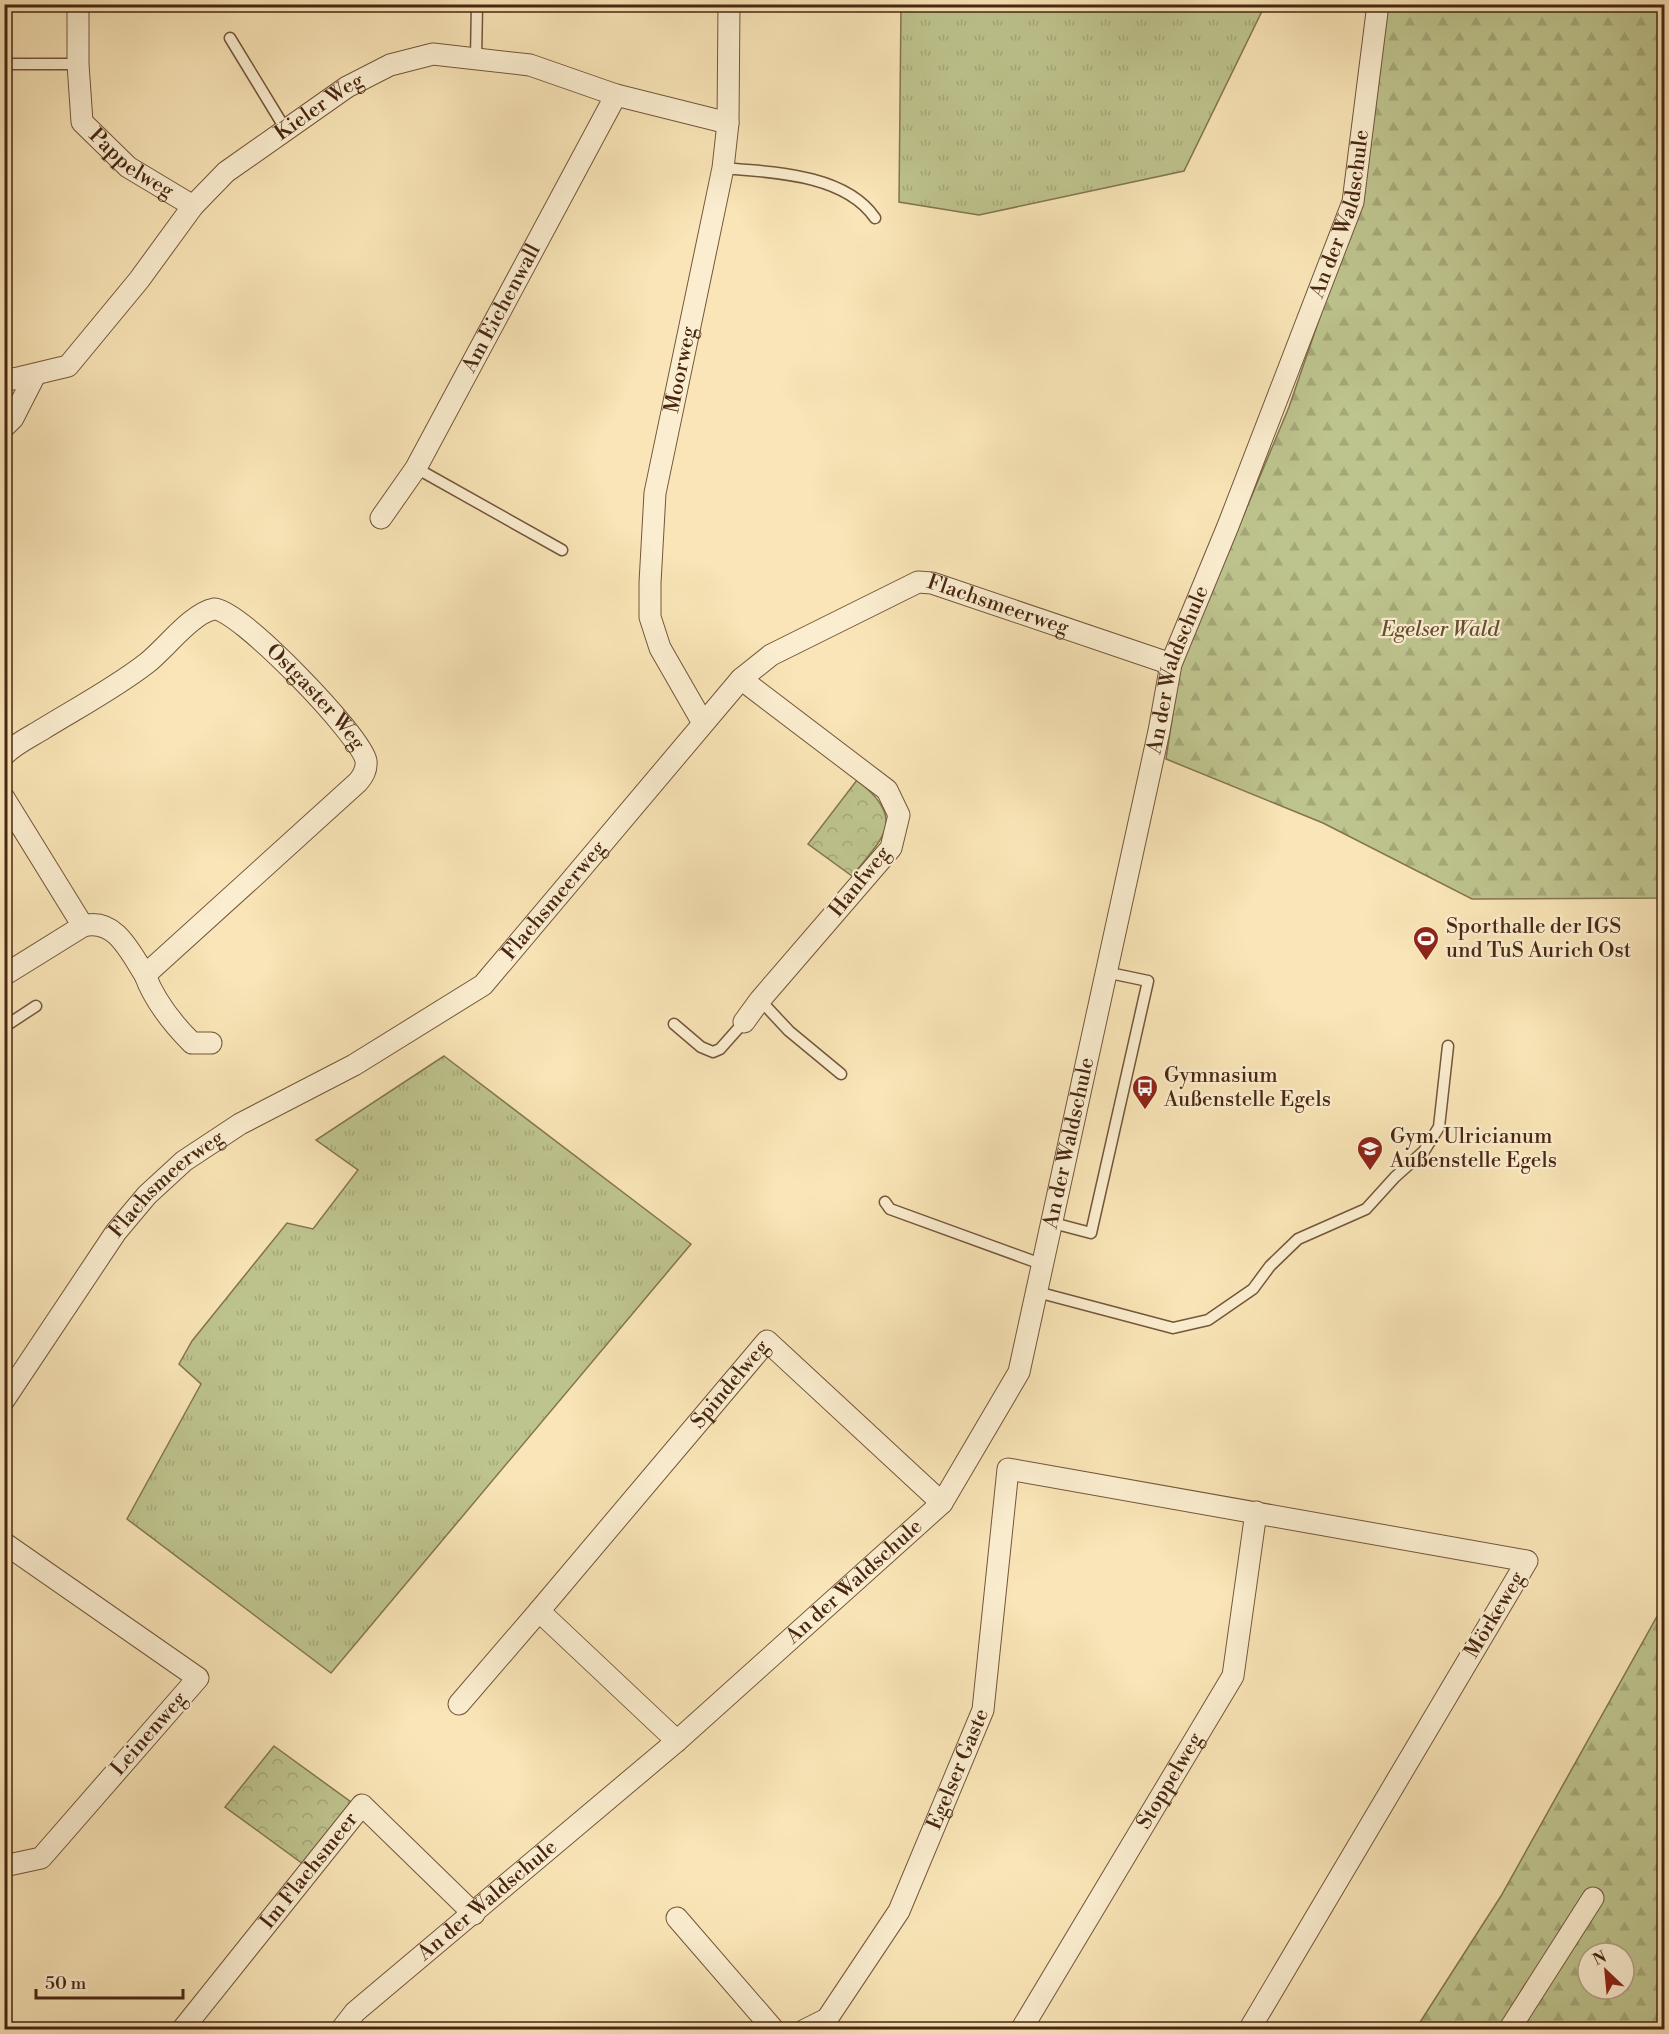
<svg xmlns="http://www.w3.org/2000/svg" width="1669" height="2034" font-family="'Libre Bodoni',serif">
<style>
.grass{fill:url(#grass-tufts);stroke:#837550;stroke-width:1.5}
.forest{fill:url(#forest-firs);stroke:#837550;stroke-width:1.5;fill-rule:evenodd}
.park{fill:url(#park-crowns);stroke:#837550;stroke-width:1.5}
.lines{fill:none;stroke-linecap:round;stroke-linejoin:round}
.lane-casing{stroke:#74563b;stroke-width:13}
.street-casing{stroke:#74563b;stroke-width:23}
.lane{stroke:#fbeed0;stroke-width:10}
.street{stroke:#fbeed0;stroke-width:21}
.labels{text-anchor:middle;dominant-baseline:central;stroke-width:4.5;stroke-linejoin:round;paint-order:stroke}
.street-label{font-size:21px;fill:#482612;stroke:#fbeed0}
.park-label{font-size:21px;font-style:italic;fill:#664e31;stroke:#fbeed0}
.poi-label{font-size:21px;fill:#482612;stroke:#fbeed0;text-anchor:start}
</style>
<defs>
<pattern id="grass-tufts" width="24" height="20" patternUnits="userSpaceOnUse" patternTransform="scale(1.5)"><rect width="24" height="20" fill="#bec48e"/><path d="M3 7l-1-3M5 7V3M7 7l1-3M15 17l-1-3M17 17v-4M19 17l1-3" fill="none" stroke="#a5a879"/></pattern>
<pattern id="forest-firs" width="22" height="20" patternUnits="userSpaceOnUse" patternTransform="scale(1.5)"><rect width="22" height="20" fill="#bec48e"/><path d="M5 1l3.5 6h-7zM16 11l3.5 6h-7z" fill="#a5a879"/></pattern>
<pattern id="park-crowns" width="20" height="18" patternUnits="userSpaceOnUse" patternTransform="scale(1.5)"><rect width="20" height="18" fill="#bec48e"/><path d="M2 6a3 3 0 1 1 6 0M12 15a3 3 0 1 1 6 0" fill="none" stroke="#a5a879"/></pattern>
</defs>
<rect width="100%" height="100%" fill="#f9e5b7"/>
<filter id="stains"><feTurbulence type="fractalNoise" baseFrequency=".00333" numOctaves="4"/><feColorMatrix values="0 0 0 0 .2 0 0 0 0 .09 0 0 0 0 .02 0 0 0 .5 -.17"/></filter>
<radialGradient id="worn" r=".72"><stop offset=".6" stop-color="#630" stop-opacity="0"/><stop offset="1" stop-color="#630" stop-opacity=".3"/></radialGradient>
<g class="grass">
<path d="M 901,5 L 901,4 L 1265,5 L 1184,171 L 979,215 L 899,202 Z"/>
<path d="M 444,1056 L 691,1244 L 331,1673 L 127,1519 L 201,1384 L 179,1364 L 192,1341 L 287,1223 L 313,1229 L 358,1170 L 316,1140 Z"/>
</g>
<g class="forest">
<path d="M 1383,5 L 1664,5 L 1664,898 L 1472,899 L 1323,823 L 1166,759 L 1180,667 L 1289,407 L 1360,201 Z"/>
<path d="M 1664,1604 L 1664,2029 L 1415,2030 L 1501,1896 ZM 1588,1953 L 1624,1953 L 1624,1989 L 1588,1989 Z"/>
</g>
<g class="park">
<path d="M 857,780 C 907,820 884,836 852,876 L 808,844 Z"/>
<path d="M 274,1746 L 351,1802 L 303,1864 L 225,1807 Z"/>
</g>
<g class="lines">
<defs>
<g id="lane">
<path d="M 230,38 L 286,130"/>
<path d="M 476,59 L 477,4"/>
<path d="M 4,64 L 78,64"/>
<path d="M 723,168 C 772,172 845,174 875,218"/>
<path d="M 416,468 L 562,550"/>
<path d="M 760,1000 L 789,1031 L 841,1074"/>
<path d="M 674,1024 L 701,1047 L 713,1052 L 720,1049 L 744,1022"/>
<path d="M 4,1027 L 36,1006"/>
<path d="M 885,1202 L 890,1209 L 1044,1265"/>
<path d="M 1053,1223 L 1091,1233 L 1148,981 L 1105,972"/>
<path d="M 1037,1292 L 1173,1328 L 1208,1320 L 1253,1289 L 1270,1266 L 1298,1239 L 1366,1209 L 1395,1177 L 1424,1151 L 1439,1127 L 1448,1046"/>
</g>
<g id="street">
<path id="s1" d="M 78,4 L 78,64 L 82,122 L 128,167 L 193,206"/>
<path id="s2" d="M 4,377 L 14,379 L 68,366 L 139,280 L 193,206 L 226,172 L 347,87 L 390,65 L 433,54 L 530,65 L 616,95 L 728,123"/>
<path d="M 4,427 L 13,418 L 35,375"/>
<path id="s3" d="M 381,518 L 416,468 L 616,95"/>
<path d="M 741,679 L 887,790 L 899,815 L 891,848 L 760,1000 L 744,1022"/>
<path id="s4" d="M 703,723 L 660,648 L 650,617 L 650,583 L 655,493 L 723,168 L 728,123 L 729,4"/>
<path id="s5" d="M 4,755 C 15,744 30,737 43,729 C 77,708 115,688 147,663 C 165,649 192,613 214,609 C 236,606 362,736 366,761 C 367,770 363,776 358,782 L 145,975 C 130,952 115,917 83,926 L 4,975"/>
<path d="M 4,798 L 83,926"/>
<path d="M 145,975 C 155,1002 172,1023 192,1043 L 211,1043"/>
<path id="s6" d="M 4,1400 L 116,1232 L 147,1195 L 184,1161 L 240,1124 L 354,1065 L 483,985 L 741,679 L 771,655 L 918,582 L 932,583 L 1171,664"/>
<path d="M 4,1543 L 198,1678 L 41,1858 L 4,1866"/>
<path d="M 459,1704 L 539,1611"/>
<path id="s7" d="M 677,1741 L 539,1611 L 767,1341 L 942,1503"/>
<path d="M 677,1918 L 774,2030"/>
<path id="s8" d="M 182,2030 L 362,1805 L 474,1914"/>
<path id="s9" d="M 341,2030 L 355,2012 L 677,1741 L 942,1503 L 1019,1372 L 1159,731 L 1171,664 L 1228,526 L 1353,202 L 1378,4"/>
<path id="s10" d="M 805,2030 L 827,2019 L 899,1911 L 983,1710 L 1008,1469 L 1527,1561 L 1249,2030"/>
<path id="s11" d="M 1021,2030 L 1233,1676 L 1256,1512"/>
<path d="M 1509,2030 L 1593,1898"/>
</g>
</defs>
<use href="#lane" class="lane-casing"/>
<use href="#street" class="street-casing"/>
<use href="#lane" class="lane"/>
<use href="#street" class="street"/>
</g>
<defs>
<symbol id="stadium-pin" viewBox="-11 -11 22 30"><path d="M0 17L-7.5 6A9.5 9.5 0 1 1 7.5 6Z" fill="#8f2418" stroke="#fbeed0"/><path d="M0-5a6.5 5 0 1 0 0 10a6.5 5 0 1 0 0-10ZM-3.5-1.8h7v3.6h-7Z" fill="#fff"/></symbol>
<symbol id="bus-pin" viewBox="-11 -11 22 30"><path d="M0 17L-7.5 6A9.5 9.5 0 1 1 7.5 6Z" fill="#8f2418" stroke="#fbeed0"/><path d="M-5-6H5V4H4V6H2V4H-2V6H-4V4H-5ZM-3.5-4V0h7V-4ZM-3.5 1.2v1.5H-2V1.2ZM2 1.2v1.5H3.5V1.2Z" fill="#fff"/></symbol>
<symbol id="school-pin" viewBox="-11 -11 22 30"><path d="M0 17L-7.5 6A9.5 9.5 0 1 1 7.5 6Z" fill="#8f2418" stroke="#fbeed0"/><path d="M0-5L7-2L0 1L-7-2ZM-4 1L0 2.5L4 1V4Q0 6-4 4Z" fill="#fff"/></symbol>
</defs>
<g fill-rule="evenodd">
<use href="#stadium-pin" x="1411" y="924" width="30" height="40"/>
<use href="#bus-pin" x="1130" y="1073" width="30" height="40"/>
<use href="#school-pin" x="1355" y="1134" width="30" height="40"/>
</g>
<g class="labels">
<g class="street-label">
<text stroke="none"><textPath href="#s2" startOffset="430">Kieler Weg</textPath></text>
<text stroke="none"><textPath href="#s1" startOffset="183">Pappelweg</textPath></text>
<text stroke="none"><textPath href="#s9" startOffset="2158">An der Waldschule</textPath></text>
<text stroke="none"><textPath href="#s3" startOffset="242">Am Eichenwall</textPath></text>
<text stroke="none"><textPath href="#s4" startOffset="369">Moorweg</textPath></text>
<text stroke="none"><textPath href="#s6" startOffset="1334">Flachsmeerweg</textPath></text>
<text stroke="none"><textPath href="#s9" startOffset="1672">An der Waldschule</textPath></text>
<text stroke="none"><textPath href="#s5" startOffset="393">Ostgaster Weg</textPath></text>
<text transform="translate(860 882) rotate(-51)">Hanfweg</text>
<text stroke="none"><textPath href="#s6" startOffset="758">Flachsmeerweg</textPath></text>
<text stroke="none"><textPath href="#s9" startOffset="1186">An der Waldschule</textPath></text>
<text stroke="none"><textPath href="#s6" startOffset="272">Flachsmeerweg</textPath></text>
<text stroke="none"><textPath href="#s7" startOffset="486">Spindelweg</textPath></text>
<text stroke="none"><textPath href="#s9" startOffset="682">An der Waldschule</textPath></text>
<text transform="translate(1495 1615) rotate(-59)">Mörkeweg</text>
<text transform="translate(149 1734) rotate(-49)">Leinenweg</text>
<text stroke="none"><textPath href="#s10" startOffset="308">Egelser Gaste</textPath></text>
<text stroke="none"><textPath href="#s11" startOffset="290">Stoppelweg</textPath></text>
<text stroke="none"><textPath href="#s8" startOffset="204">Im Flachsmeer</textPath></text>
<text stroke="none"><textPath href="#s9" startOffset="196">An der Waldschule</textPath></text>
</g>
<g class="park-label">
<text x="1440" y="630">Egelser Wald</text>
</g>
<g class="poi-label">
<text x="1446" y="927">Sporthalle der IGS<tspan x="1446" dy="24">und TuS Aurich Ost</tspan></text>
<text x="1164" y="1076">Gymnasium<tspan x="1164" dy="24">Außenstelle Egels</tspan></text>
<text x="1390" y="1137">Gym. Ulricianum<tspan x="1390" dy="24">Außenstelle Egels</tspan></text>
</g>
</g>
<rect width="1669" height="2034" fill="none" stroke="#f9e5b7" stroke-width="24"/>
<rect x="6" y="6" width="1657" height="2022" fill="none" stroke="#482612" stroke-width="3"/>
<rect x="12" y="12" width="1645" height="2010" fill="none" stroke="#482612" stroke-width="1.5"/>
<g transform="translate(1606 1971) rotate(334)"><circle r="28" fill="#fbeed0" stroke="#b39e84" stroke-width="1.5"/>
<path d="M0-4.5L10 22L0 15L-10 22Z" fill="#8f2418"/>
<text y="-9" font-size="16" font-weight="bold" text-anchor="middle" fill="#482612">N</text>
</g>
<path d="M36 1989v9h147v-9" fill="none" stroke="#482612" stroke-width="3"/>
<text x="45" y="1989" font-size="18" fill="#482612" stroke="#fbeed0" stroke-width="4.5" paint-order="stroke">50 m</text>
<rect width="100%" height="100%" filter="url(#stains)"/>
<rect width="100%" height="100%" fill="url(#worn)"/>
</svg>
